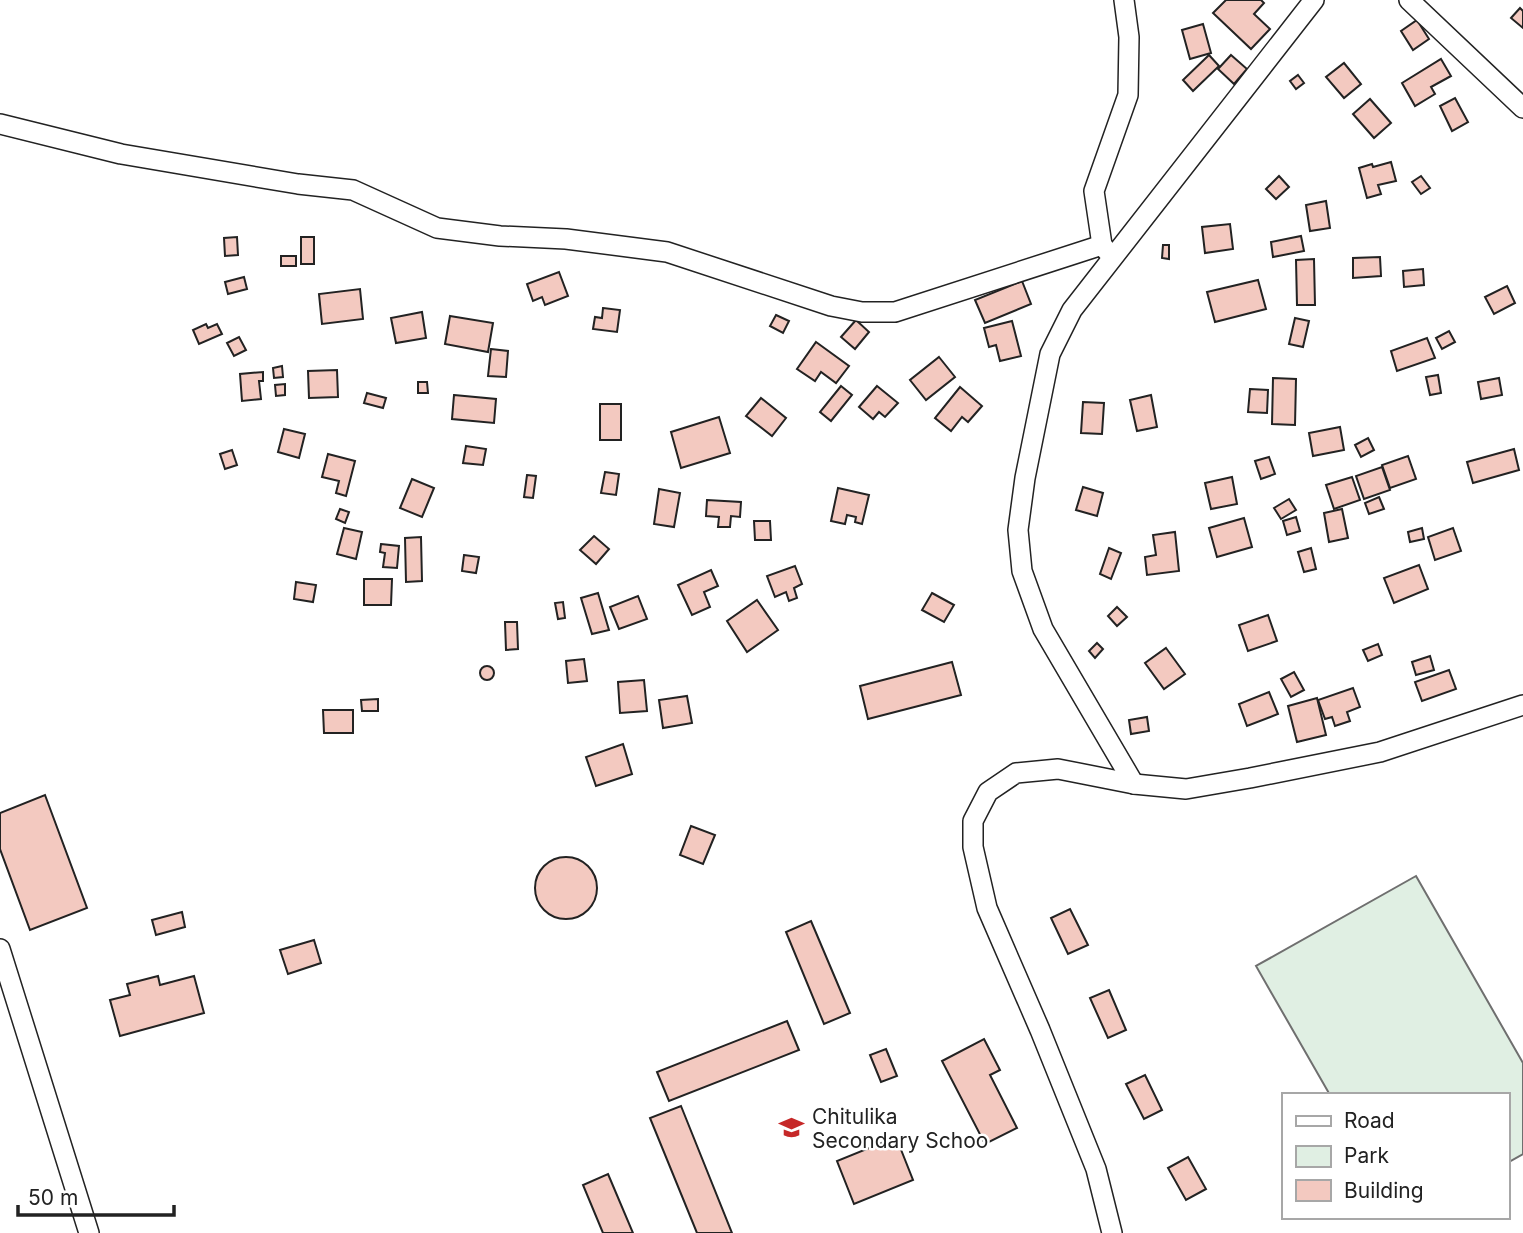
<svg xmlns="http://www.w3.org/2000/svg" width="1523" height="1233" font-family="Inter,sans-serif">
<style>
.green{fill:#e0efe3;stroke:#6f6f6f;stroke-width:2}
.building{fill:#f3c9c0;stroke:#222;stroke-width:2}
.lines{fill:none;stroke-linecap:round;stroke-linejoin:round}
.street-casing{stroke:#222;stroke-width:22}
.street{stroke:#fff;stroke-width:19}
.labels{text-anchor:middle;dominant-baseline:central;stroke-width:5;stroke-linejoin:round;paint-order:stroke}
.poi-label{font-size:21px;fill:#222;stroke:#fff;text-anchor:start}
</style>
<rect width="100%" height="100%" fill="#fff"/>
<path class="green" d="M 1416,876 L 1523,1063 L 1523,1154 L 1507,1163 L 1507,1095 L 1330,1095 L 1256,966 Z"/>
<g class="building">
<path d="M 1226,0 L 1261,0 L 1264,3 L 1254,14 L 1270,29 L 1251,49 L 1213,13 Z"/>
<path d="M 1520,8 L 1523,11 L 1523,28 L 1511,18 Z"/>
<path d="M 1417,20 L 1429,39 L 1413,50 L 1401,31 Z"/>
<path d="M 1203,24 L 1211,53 L 1190,59 L 1182,30 Z"/>
<path d="M 1209,55 L 1219,66 L 1193,91 L 1183,80 Z"/>
<path d="M 1231,55 L 1247,69 L 1234,84 L 1218,69 Z"/>
<path d="M 1441,59 L 1451,76 L 1431,87 L 1435,94 L 1415,106 L 1402,83 Z"/>
<path d="M 1344,63 L 1361,84 L 1344,98 L 1326,77 Z"/>
<path d="M 1298,75 L 1304,83 L 1296,89 L 1290,81 Z"/>
<path d="M 1455,98 L 1468,122 L 1452,131 L 1440,106 Z"/>
<path d="M 1370,99 L 1391,123 L 1374,138 L 1353,114 Z"/>
<path d="M 1391,162 L 1396,181 L 1378,185 L 1381,194 L 1367,198 L 1359,168 L 1372,164 L 1373,167 Z"/>
<path d="M 1279,176 L 1289,187 L 1276,199 L 1266,189 Z"/>
<path d="M 1421,176 L 1430,188 L 1421,194 L 1412,182 Z"/>
<path d="M 1326,201 L 1330,228 L 1310,231 L 1306,205 Z"/>
<path d="M 1230,224 L 1233,249 L 1205,253 L 1202,227 Z"/>
<path d="M 1301,236 L 1304,251 L 1273,257 L 1271,242 Z"/>
<path d="M 237,237 L 238,255 L 225,256 L 224,238 Z"/>
<rect x="301" y="237" width="13" height="27"/>
<path d="M 1163,245 L 1169,245 L 1169,259 L 1162,258 Z"/>
<rect x="281" y="256" width="15" height="10"/>
<path d="M 1380,257 L 1381,276 L 1353,278 L 1353,258 Z"/>
<path d="M 1314,259 L 1315,305 L 1297,305 L 1296,260 Z"/>
<path d="M 1423,269 L 1424,285 L 1404,287 L 1403,271 Z"/>
<path d="M 559,272 L 568,296 L 545,305 L 542,297 L 533,301 L 527,284 Z"/>
<path d="M 244,277 L 247,289 L 228,294 L 225,282 Z"/>
<path d="M 1258,280 L 1266,309 L 1215,322 L 1207,292 Z"/>
<path d="M 1022,281 L 1031,304 L 985,323 L 975,300 Z"/>
<path d="M 1507,286 L 1515,303 L 1494,314 L 1485,297 Z"/>
<path d="M 360,289 L 363,319 L 322,324 L 319,294 Z"/>
<path d="M 603,308 L 620,310 L 617,332 L 593,329 L 595,317 L 602,318 Z"/>
<path d="M 422,312 L 426,338 L 396,343 L 391,318 Z"/>
<path d="M 776,315 L 789,321 L 783,333 L 770,326 Z"/>
<path d="M 450,316 L 493,323 L 488,352 L 445,344 Z"/>
<path d="M 1295,318 L 1309,321 L 1303,347 L 1289,344 Z"/>
<path d="M 856,320 L 869,332 L 855,349 L 841,337 Z"/>
<path d="M 1012,321 L 1021,356 L 1000,361 L 996,345 L 989,347 L 984,328 Z"/>
<path d="M 206,324 L 208,328 L 217,324 L 222,334 L 199,344 L 193,330 Z"/>
<path d="M 1449,331 L 1455,342 L 1442,349 L 1436,338 Z"/>
<path d="M 239,337 L 246,350 L 234,356 L 227,343 Z"/>
<path d="M 1427,338 L 1435,358 L 1397,371 L 1391,351 Z"/>
<path d="M 816,342 L 849,366 L 836,383 L 821,372 L 815,381 L 797,369 Z"/>
<path d="M 491,349 L 508,351 L 506,377 L 488,376 Z"/>
<path d="M 939,357 L 955,377 L 926,400 L 910,380 Z"/>
<path d="M 282,366 L 283,377 L 274,378 L 273,368 Z"/>
<path d="M 337,370 L 338,397 L 309,398 L 308,371 Z"/>
<path d="M 263,372 L 263,381 L 259,381 L 261,399 L 242,401 L 240,374 Z"/>
<path d="M 1438,375 L 1441,393 L 1430,395 L 1426,377 Z"/>
<path d="M 1273,378 L 1296,379 L 1295,425 L 1272,424 Z"/>
<path d="M 1499,378 L 1502,395 L 1481,399 L 1478,382 Z"/>
<path d="M 418,382 L 427,382 L 428,393 L 418,393 Z"/>
<path d="M 285,384 L 285,395 L 276,396 L 275,385 Z"/>
<path d="M 841,386 L 852,395 L 831,421 L 820,412 Z"/>
<path d="M 877,386 L 898,403 L 885,417 L 879,412 L 873,419 L 859,407 Z"/>
<path d="M 960,387 L 982,406 L 968,422 L 962,417 L 951,431 L 935,418 Z"/>
<path d="M 1250,389 L 1268,390 L 1267,413 L 1248,412 Z"/>
<path d="M 367,393 L 386,398 L 383,408 L 364,403 Z"/>
<path d="M 454,395 L 496,399 L 494,423 L 452,419 Z"/>
<path d="M 1151,395 L 1157,427 L 1137,431 L 1130,400 Z"/>
<path d="M 761,398 L 786,418 L 772,436 L 746,416 Z"/>
<path d="M 1083,402 L 1104,403 L 1102,434 L 1081,433 Z"/>
<rect x="600" y="404" width="21" height="36"/>
<path d="M 719,417 L 730,453 L 681,468 L 671,432 Z"/>
<path d="M 1340,427 L 1344,450 L 1313,456 L 1309,433 Z"/>
<path d="M 284,429 L 305,434 L 299,458 L 278,452 Z"/>
<path d="M 1368,438 L 1374,450 L 1361,457 L 1355,445 Z"/>
<path d="M 466,446 L 486,449 L 483,465 L 463,463 Z"/>
<path d="M 1514,449 L 1519,470 L 1473,483 L 1467,462 Z"/>
<path d="M 232,450 L 237,465 L 225,469 L 220,454 Z"/>
<path d="M 328,454 L 355,461 L 346,496 L 336,493 L 339,481 L 322,477 Z"/>
<path d="M 1408,456 L 1416,479 L 1390,488 L 1382,465 Z"/>
<path d="M 1269,457 L 1275,474 L 1261,479 L 1255,461 Z"/>
<path d="M 1382,467 L 1390,490 L 1364,499 L 1356,476 Z"/>
<path d="M 605,472 L 619,474 L 616,495 L 601,493 Z"/>
<path d="M 527,475 L 536,476 L 533,498 L 524,497 Z"/>
<path d="M 1232,477 L 1237,504 L 1211,509 L 1205,483 Z"/>
<path d="M 1352,477 L 1360,500 L 1334,509 L 1326,485 Z"/>
<path d="M 412,479 L 434,488 L 422,517 L 400,508 Z"/>
<path d="M 1083,487 L 1103,493 L 1097,516 L 1076,510 Z"/>
<path d="M 838,488 L 869,495 L 862,524 L 855,522 L 856,517 L 847,515 L 845,524 L 831,521 Z"/>
<path d="M 659,489 L 680,493 L 674,527 L 654,524 Z"/>
<path d="M 1379,497 L 1384,509 L 1369,514 L 1365,503 Z"/>
<path d="M 1289,499 L 1296,510 L 1281,519 L 1274,508 Z"/>
<path d="M 707,500 L 741,502 L 740,517 L 731,516 L 730,527 L 718,527 L 719,517 L 706,516 Z"/>
<path d="M 340,509 L 349,512 L 345,523 L 336,519 Z"/>
<path d="M 1342,509 L 1348,538 L 1329,542 L 1324,513 Z"/>
<path d="M 1296,517 L 1300,531 L 1287,535 L 1283,521 Z"/>
<path d="M 1244,518 L 1252,547 L 1217,557 L 1209,528 Z"/>
<path d="M 754,521 L 770,521 L 771,540 L 755,540 Z"/>
<path d="M 344,528 L 362,532 L 356,559 L 337,554 Z"/>
<path d="M 1422,528 L 1424,539 L 1410,542 L 1408,532 Z"/>
<path d="M 1453,528 L 1461,551 L 1435,560 L 1428,537 Z"/>
<path d="M 1175,532 L 1179,571 L 1147,575 L 1145,557 L 1156,555 L 1153,535 Z"/>
<path d="M 594,536 L 609,549 L 596,564 L 580,550 Z"/>
<path d="M 421,537 L 422,581 L 406,582 L 405,538 Z"/>
<path d="M 381,544 L 399,546 L 397,568 L 383,567 L 385,553 L 380,552 Z"/>
<path d="M 1109,548 L 1121,553 L 1111,579 L 1100,574 Z"/>
<path d="M 1311,548 L 1316,569 L 1304,572 L 1298,552 Z"/>
<path d="M 464,555 L 479,557 L 476,573 L 462,571 Z"/>
<path d="M 1419,565 L 1428,589 L 1394,603 L 1384,578 Z"/>
<path d="M 795,566 L 802,584 L 794,588 L 797,598 L 789,601 L 786,592 L 775,597 L 767,576 Z"/>
<path d="M 711,570 L 718,586 L 704,592 L 710,607 L 692,615 L 678,585 Z"/>
<path d="M 364,579 L 392,579 L 391,605 L 364,605 Z"/>
<path d="M 296,582 L 316,585 L 313,602 L 294,599 Z"/>
<path d="M 598,593 L 609,630 L 592,634 L 581,598 Z"/>
<path d="M 932,593 L 954,605 L 944,622 L 922,610 Z"/>
<path d="M 638,596 L 647,619 L 619,629 L 610,607 Z"/>
<path d="M 757,600 L 778,630 L 747,652 L 727,621 Z"/>
<path d="M 563,602 L 565,618 L 558,619 L 555,603 Z"/>
<path d="M 1117,607 L 1127,617 L 1117,626 L 1108,616 Z"/>
<path d="M 1268,615 L 1277,641 L 1248,651 L 1239,625 Z"/>
<path d="M 505,622 L 517,622 L 518,649 L 506,650 Z"/>
<path d="M 1097,643 L 1103,649 L 1095,658 L 1089,651 Z"/>
<path d="M 1378,644 L 1382,655 L 1368,661 L 1363,650 Z"/>
<path d="M 1166,648 L 1185,674 L 1164,689 L 1145,663 Z"/>
<path d="M 1430,656 L 1434,670 L 1416,675 L 1412,662 Z"/>
<path d="M 584,659 L 587,681 L 568,683 L 566,661 Z"/>
<path d="M 952,662 L 961,695 L 868,719 L 860,686 Z"/>
<circle cx="487" cy="673" r="7"/>
<path d="M 1449,670 L 1456,689 L 1422,701 L 1415,682 Z"/>
<path d="M 1294,672 L 1304,690 L 1291,697 L 1281,679 Z"/>
<path d="M 644,680 L 647,711 L 620,713 L 618,682 Z"/>
<path d="M 1353,688 L 1360,707 L 1347,712 L 1350,721 L 1335,726 L 1332,717 L 1325,719 L 1318,700 Z"/>
<path d="M 1269,692 L 1278,714 L 1247,726 L 1239,704 Z"/>
<path d="M 687,696 L 692,723 L 663,728 L 659,700 Z"/>
<path d="M 1317,698 L 1326,735 L 1297,742 L 1288,706 Z"/>
<path d="M 378,699 L 378,711 L 362,711 L 361,700 Z"/>
<path d="M 323,710 L 353,710 L 353,733 L 324,733 Z"/>
<path d="M 1147,717 L 1149,731 L 1131,734 L 1129,720 Z"/>
<path d="M 623,744 L 632,774 L 596,786 L 586,757 Z"/>
<path d="M 45,795 L 87,908 L 30,930 L 0,849 L 0,813 Z"/>
<path d="M 691,826 L 715,835 L 703,864 L 680,855 Z"/>
<circle cx="566" cy="888" r="31"/>
<path d="M 1070,909 L 1088,945 L 1068,954 L 1051,918 Z"/>
<path d="M 182,912 L 185,927 L 156,935 L 152,920 Z"/>
<path d="M 811,921 L 850,1013 L 824,1024 L 786,932 Z"/>
<path d="M 314,940 L 321,963 L 288,974 L 280,950 Z"/>
<path d="M 158,976 L 160,985 L 194,976 L 204,1013 L 120,1036 L 110,1000 L 130,995 L 127,984 Z"/>
<path d="M 1109,990 L 1126,1030 L 1108,1038 L 1090,998 Z"/>
<path d="M 787,1021 L 799,1050 L 669,1101 L 657,1072 Z"/>
<path d="M 984,1039 L 1000,1070 L 990,1075 L 1017,1128 L 985,1144 L 942,1061 Z"/>
<path d="M 886,1049 L 897,1076 L 881,1082 L 870,1055 Z"/>
<path d="M 1145,1075 L 1162,1110 L 1144,1119 L 1126,1084 Z"/>
<path d="M 681,1106 L 732,1233 L 697,1233 L 650,1118 Z"/>
<path d="M 896,1137 L 913,1180 L 854,1204 L 837,1161 Z"/>
<path d="M 1188,1157 L 1206,1189 L 1186,1200 L 1168,1168 Z"/>
<path d="M 608,1174 L 633,1233 L 603,1233 L 583,1185 Z"/>
</g>
<g class="lines">
<defs>
<g id="street">
<path d="M 1409,0 L 1523,108"/>
<path d="M 0,124 L 121,154 L 298,184 L 353,190 L 437,228 L 500,236 L 566,239 L 667,252 L 831,306 L 862,312 L 895,312 L 1102,245 L 1112,257"/>
<path d="M 1102,245 L 1094,191 L 1128,95 L 1129,37 L 1124,0"/>
<path d="M 1134,784 L 1043,629 L 1022,571 L 1018,530 L 1025,478 L 1050,354 L 1072,310 L 1314,0"/>
<path d="M 0,949 L 89,1233"/>
<path d="M 1112,1233 L 1096,1169 L 1040,1030 L 987,908 L 973,847 L 973,821 L 988,792 L 1016,773 L 1058,769 L 1134,784 L 1186,789 L 1250,778 L 1380,752 L 1523,705"/>
</g>
</defs>
<use href="#street" class="street-casing"/>
<use href="#street" class="street"/>
</g>
<defs>
<symbol id="school-bare" viewBox="-9 -9 18 18"><path d="M0-5L7-2L0 1L-7-2ZM-4 1L0 2.5L4 1V4Q0 6-4 4Z" fill="#c62828" stroke="#fff" stroke-width="2.5" paint-order="stroke"/></symbol>
</defs>
<g fill-rule="evenodd">
<use href="#school-bare" x="774" y="1110" width="35" height="35"/>
</g>
<g class="labels">
<g class="poi-label">
<text x="812" y="1116">Chitulika<tspan x="812" dy="24">Secondary Schoo</tspan></text>
</g>
</g>
<rect x="1282" y="1093" width="228" height="126" fill="#ffffff" stroke="#a7a7a7" stroke-width="2"/>
<rect x="1296" y="1116" width="35" height="10" fill="#ffffff" stroke="#a7a7a7" stroke-width="2"/>
<text x="1344" y="1128" font-size="21" fill="#222222">Road</text>
<rect x="1296" y="1146" width="35" height="21" fill="#e0efe3" stroke="#a7a7a7" stroke-width="2"/>
<text x="1344" y="1163" font-size="21" fill="#222222">Park</text>
<rect x="1296" y="1180" width="35" height="21" fill="#f3c9c0" stroke="#a7a7a7" stroke-width="2"/>
<text x="1344" y="1198" font-size="21" fill="#222222">Building</text>
<path d="M18 1205v10h156v-10" fill="none" stroke="#222222" stroke-width="3.5"/>
<text x="28" y="1205" font-size="21" fill="#222222" stroke="#ffffff" stroke-width="5" paint-order="stroke">50 m</text>
</svg>
